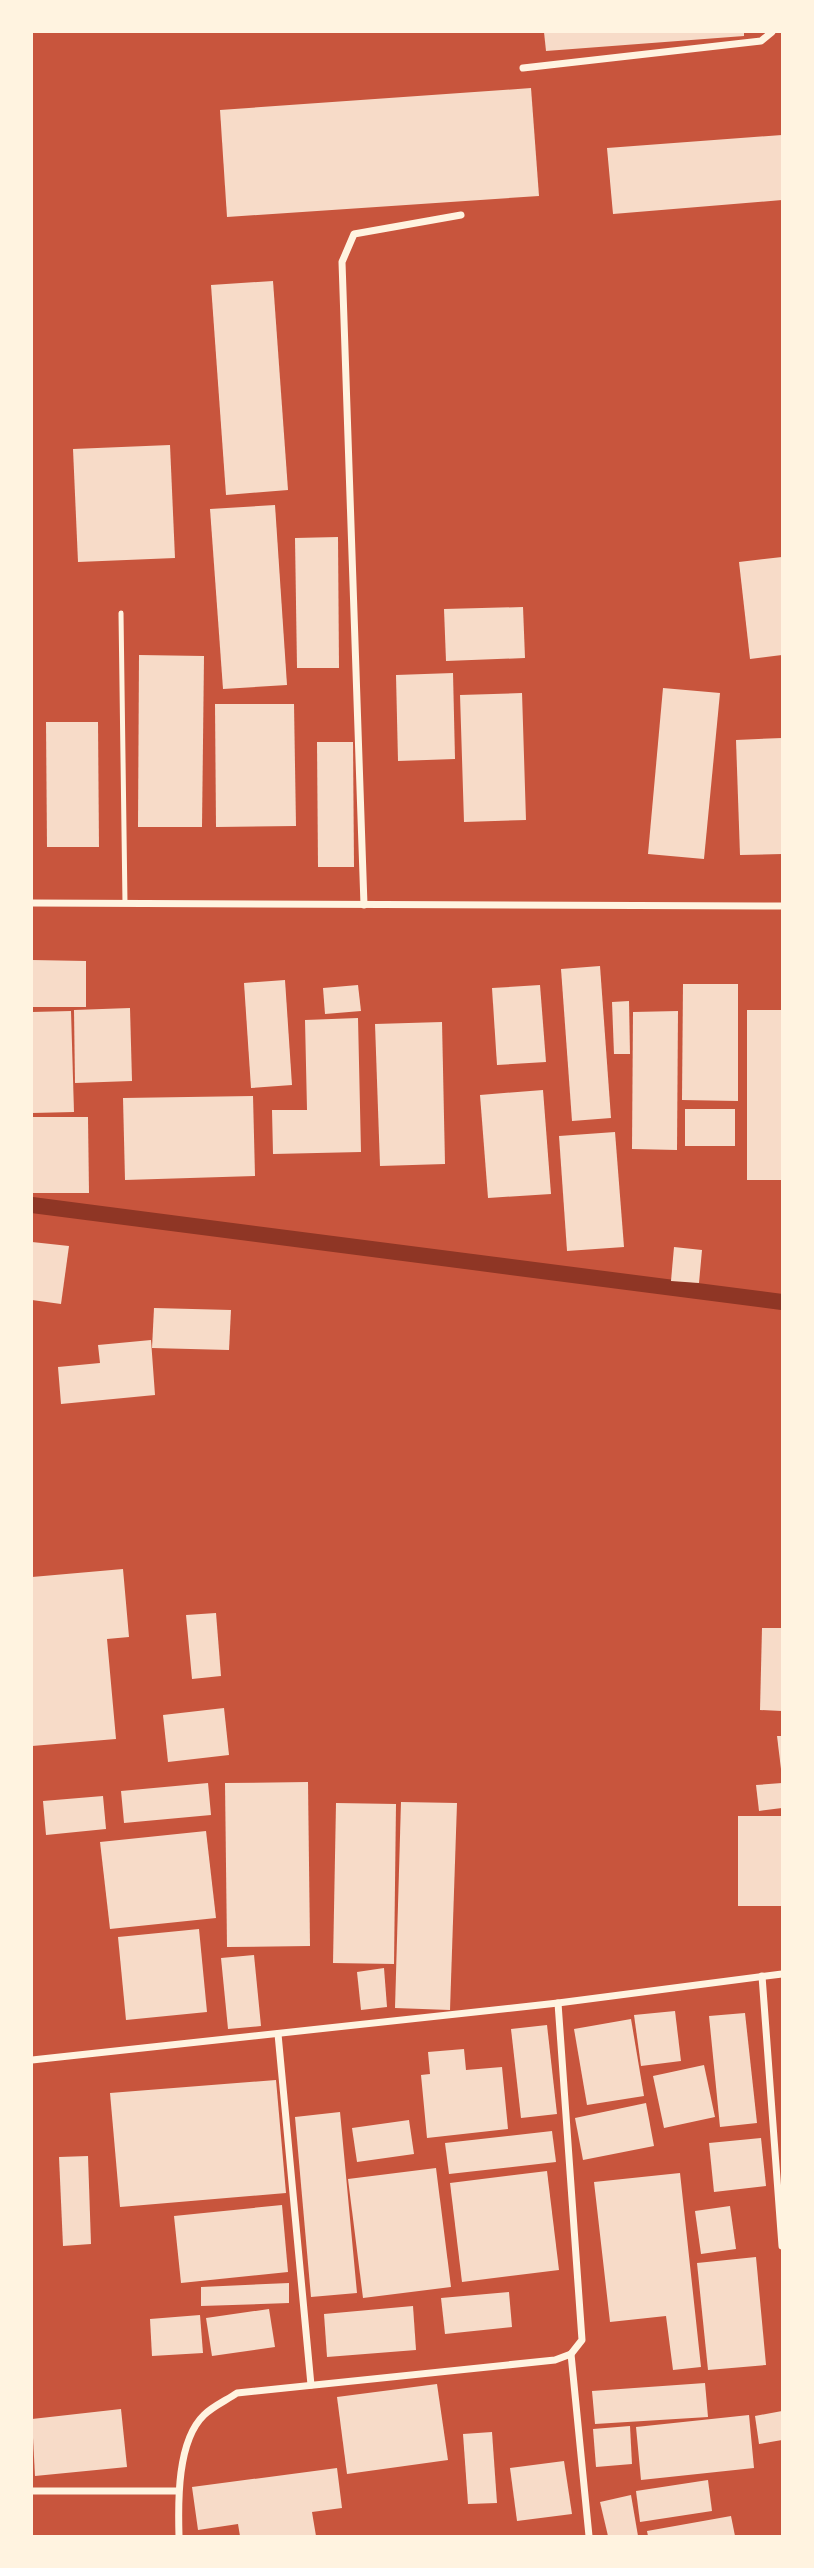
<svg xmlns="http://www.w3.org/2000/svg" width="814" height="2568" font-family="Signika,sans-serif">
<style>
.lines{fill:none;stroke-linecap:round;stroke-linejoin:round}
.stream{stroke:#8f3625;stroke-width:16}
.building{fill:#f7dbc8}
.service{stroke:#fff3e0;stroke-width:5}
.minor{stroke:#fff3e0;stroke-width:7}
</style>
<rect width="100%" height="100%" fill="#c8553d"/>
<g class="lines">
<path class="stream" d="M 32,1205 L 782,1302"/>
</g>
<g class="building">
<path d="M 544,32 L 744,32 L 744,36 L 546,51 Z"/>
<path d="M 531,88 L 539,196 L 227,217 L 220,110 Z"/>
<path d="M 782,135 L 782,200 L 613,214 L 607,148 Z"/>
<path d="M 273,281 L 288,490 L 226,495 L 211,285 Z"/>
<path d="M 170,445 L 175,558 L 78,562 L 73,449 Z"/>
<path d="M 275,505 L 287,685 L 223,689 L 210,509 Z"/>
<path d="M 338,537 L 339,668 L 297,668 L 295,538 Z"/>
<path d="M 782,557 L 782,655 L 750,659 L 739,562 Z"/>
<path d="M 523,607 L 525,658 L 446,661 L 444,609 Z"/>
<path d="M 139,655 L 204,656 L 202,827 L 138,827 Z"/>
<path d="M 453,673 L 455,759 L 398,761 L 396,675 Z"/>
<path d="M 663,688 L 720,693 L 704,859 L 648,854 Z"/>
<path d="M 522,693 L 526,820 L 464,822 L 460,695 Z"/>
<path d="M 215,704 L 294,704 L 296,826 L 216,827 Z"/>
<path d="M 46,722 L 98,722 L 99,847 L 47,847 Z"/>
<path d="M 782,738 L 782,854 L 740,855 L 736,740 Z"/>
<path d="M 317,742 L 353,742 L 354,867 L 318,867 Z"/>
<path d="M 32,960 L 86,961 L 86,1007 L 32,1007 Z"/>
<path d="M 600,966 L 611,1118 L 572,1121 L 561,969 Z"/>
<path d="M 285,980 L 292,1085 L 251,1088 L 244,983 Z"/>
<path d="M 683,984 L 738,984 L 738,1101 L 682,1100 Z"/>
<path d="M 358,985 L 361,1011 L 325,1014 L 323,988 Z"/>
<path d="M 540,985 L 546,1062 L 497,1065 L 492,988 Z"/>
<path d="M 629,1001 L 630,1054 L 614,1054 L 612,1002 Z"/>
<path d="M 130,1008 L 132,1081 L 75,1083 L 74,1010 Z"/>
<rect x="747" y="1010" width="35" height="170"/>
<path d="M 71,1011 L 74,1112 L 32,1113 L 32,1012 Z"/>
<path d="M 678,1011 L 677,1150 L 632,1149 L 633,1012 Z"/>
<path d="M 358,1018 L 361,1152 L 273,1154 L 272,1110 L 307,1110 L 305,1020 Z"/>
<path d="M 442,1022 L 445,1164 L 380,1166 L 375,1024 Z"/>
<path d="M 543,1090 L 551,1194 L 488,1198 L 480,1095 Z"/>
<path d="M 253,1096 L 255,1176 L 125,1180 L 123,1098 Z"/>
<rect x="685" y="1109" width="50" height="37"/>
<path d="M 32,1117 L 88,1117 L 89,1193 L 32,1193 Z"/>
<path d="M 615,1132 L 624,1247 L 567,1251 L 559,1136 Z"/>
<path d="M 32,1242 L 69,1246 L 61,1304 L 32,1300 Z"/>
<path d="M 674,1247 L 702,1250 L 699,1283 L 671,1281 Z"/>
<path d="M 154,1308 L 231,1310 L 229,1350 L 152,1348 Z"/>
<path d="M 151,1340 L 155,1395 L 61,1404 L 58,1367 L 100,1363 L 98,1345 Z"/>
<path d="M 123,1569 L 129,1637 L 107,1639 L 116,1739 L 32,1746 L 32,1577 Z"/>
<path d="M 216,1613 L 221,1676 L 192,1679 L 186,1615 Z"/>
<path d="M 762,1628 L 782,1628 L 782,1711 L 760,1710 Z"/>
<path d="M 224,1708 L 229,1755 L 168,1762 L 163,1715 Z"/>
<path d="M 777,1736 L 782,1736 L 782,1769 L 781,1769 Z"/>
<path d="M 308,1782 L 310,1946 L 227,1947 L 225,1783 Z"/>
<path d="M 208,1783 L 211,1815 L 124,1823 L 121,1791 Z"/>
<path d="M 782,1783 L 782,1808 L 759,1811 L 756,1785 Z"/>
<path d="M 103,1796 L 106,1829 L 46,1835 L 43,1801 Z"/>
<path d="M 401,1802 L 457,1803 L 450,2010 L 395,2008 Z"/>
<path d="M 336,1803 L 396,1804 L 394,1964 L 333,1963 Z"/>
<rect x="738" y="1816" width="44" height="90"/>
<path d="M 206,1831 L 216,1918 L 110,1929 L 100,1842 Z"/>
<path d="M 199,1929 L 207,2012 L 126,2020 L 118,1937 Z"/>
<path d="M 254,1955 L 261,2026 L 228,2029 L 221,1958 Z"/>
<path d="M 384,1968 L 387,2007 L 361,2010 L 357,1972 Z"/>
<path d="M 675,2011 L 681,2061 L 641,2066 L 634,2015 Z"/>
<path d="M 745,2013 L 757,2123 L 720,2127 L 709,2016 Z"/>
<path d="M 631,2019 L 644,2096 L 587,2105 L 574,2029 Z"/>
<path d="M 547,2025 L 557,2114 L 521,2118 L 511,2029 Z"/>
<path d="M 464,2049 L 466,2070 L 502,2067 L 508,2129 L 427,2138 L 421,2075 L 430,2074 L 428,2052 Z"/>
<path d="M 704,2065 L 715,2117 L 664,2128 L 653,2076 Z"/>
<path d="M 276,2080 L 286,2193 L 120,2207 L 110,2093 Z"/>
<path d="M 646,2103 L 654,2146 L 583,2160 L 575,2118 Z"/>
<path d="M 340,2112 L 357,2293 L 311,2297 L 295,2117 Z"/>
<path d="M 409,2120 L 414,2154 L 357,2162 L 352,2128 Z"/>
<path d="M 552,2131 L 556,2162 L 449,2174 L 445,2143 Z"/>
<path d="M 761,2138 L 766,2186 L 714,2192 L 709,2143 Z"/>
<path d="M 88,2156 L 91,2244 L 63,2246 L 59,2157 Z"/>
<path d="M 436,2168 L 451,2287 L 363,2298 L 348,2179 Z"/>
<path d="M 547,2171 L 559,2270 L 462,2282 L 450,2183 Z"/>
<path d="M 680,2173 L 701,2367 L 673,2370 L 666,2316 L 610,2322 L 594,2182 Z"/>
<path d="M 282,2205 L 288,2272 L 181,2283 L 174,2216 Z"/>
<path d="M 730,2206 L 736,2249 L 701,2254 L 695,2211 Z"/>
<path d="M 756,2257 L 766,2365 L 708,2370 L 697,2263 Z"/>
<path d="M 289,2283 L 289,2303 L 201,2306 L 201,2287 Z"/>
<path d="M 509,2292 L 512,2327 L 445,2334 L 441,2298 Z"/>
<path d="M 413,2306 L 416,2350 L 327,2357 L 324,2314 Z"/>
<path d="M 269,2309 L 275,2347 L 212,2356 L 206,2318 Z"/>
<path d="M 200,2315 L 203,2353 L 152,2356 L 150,2319 Z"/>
<path d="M 705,2383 L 708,2417 L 595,2424 L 592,2391 Z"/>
<path d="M 437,2384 L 448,2460 L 347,2474 L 337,2397 Z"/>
<path d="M 121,2409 L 127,2467 L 35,2476 L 32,2419 Z"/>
<path d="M 782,2411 L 782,2440 L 759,2444 L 755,2416 Z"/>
<path d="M 749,2415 L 754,2468 L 641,2480 L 636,2427 Z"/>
<path d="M 630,2426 L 632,2464 L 596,2467 L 593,2429 Z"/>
<path d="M 492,2432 L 497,2503 L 468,2504 L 463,2434 Z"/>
<path d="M 564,2461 L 572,2514 L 517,2521 L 510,2468 Z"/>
<path d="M 337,2468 L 342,2508 L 312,2512 L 316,2536 L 240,2536 L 238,2524 L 198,2530 L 192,2487 Z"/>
<path d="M 708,2480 L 712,2511 L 640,2522 L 636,2491 Z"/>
<path d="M 631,2495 L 638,2536 L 608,2536 L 600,2502 Z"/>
<path d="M 731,2516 L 735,2536 L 648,2536 L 647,2531 Z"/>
</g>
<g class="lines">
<path class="service" d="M 121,613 L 125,903"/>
<g class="minor">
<path d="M 523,68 L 761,41 L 772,32"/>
<path d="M 32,903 L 782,906"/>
<path d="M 364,905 L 342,262 L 354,234 L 461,215"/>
<path d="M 762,1976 L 782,2246"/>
<path d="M 278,2034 L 311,2385"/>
<path d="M 32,2060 L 558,2003 L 782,1974"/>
<path d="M 571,2354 L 589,2536"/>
<path d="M 32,2491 L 178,2491"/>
<path d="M 179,2536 C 178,2502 177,2441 204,2415 C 213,2406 227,2400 237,2393 L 555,2360 L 571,2354 L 582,2340 L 558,2003"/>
</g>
</g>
<rect width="814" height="2568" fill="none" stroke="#fff3e0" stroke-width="66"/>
</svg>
